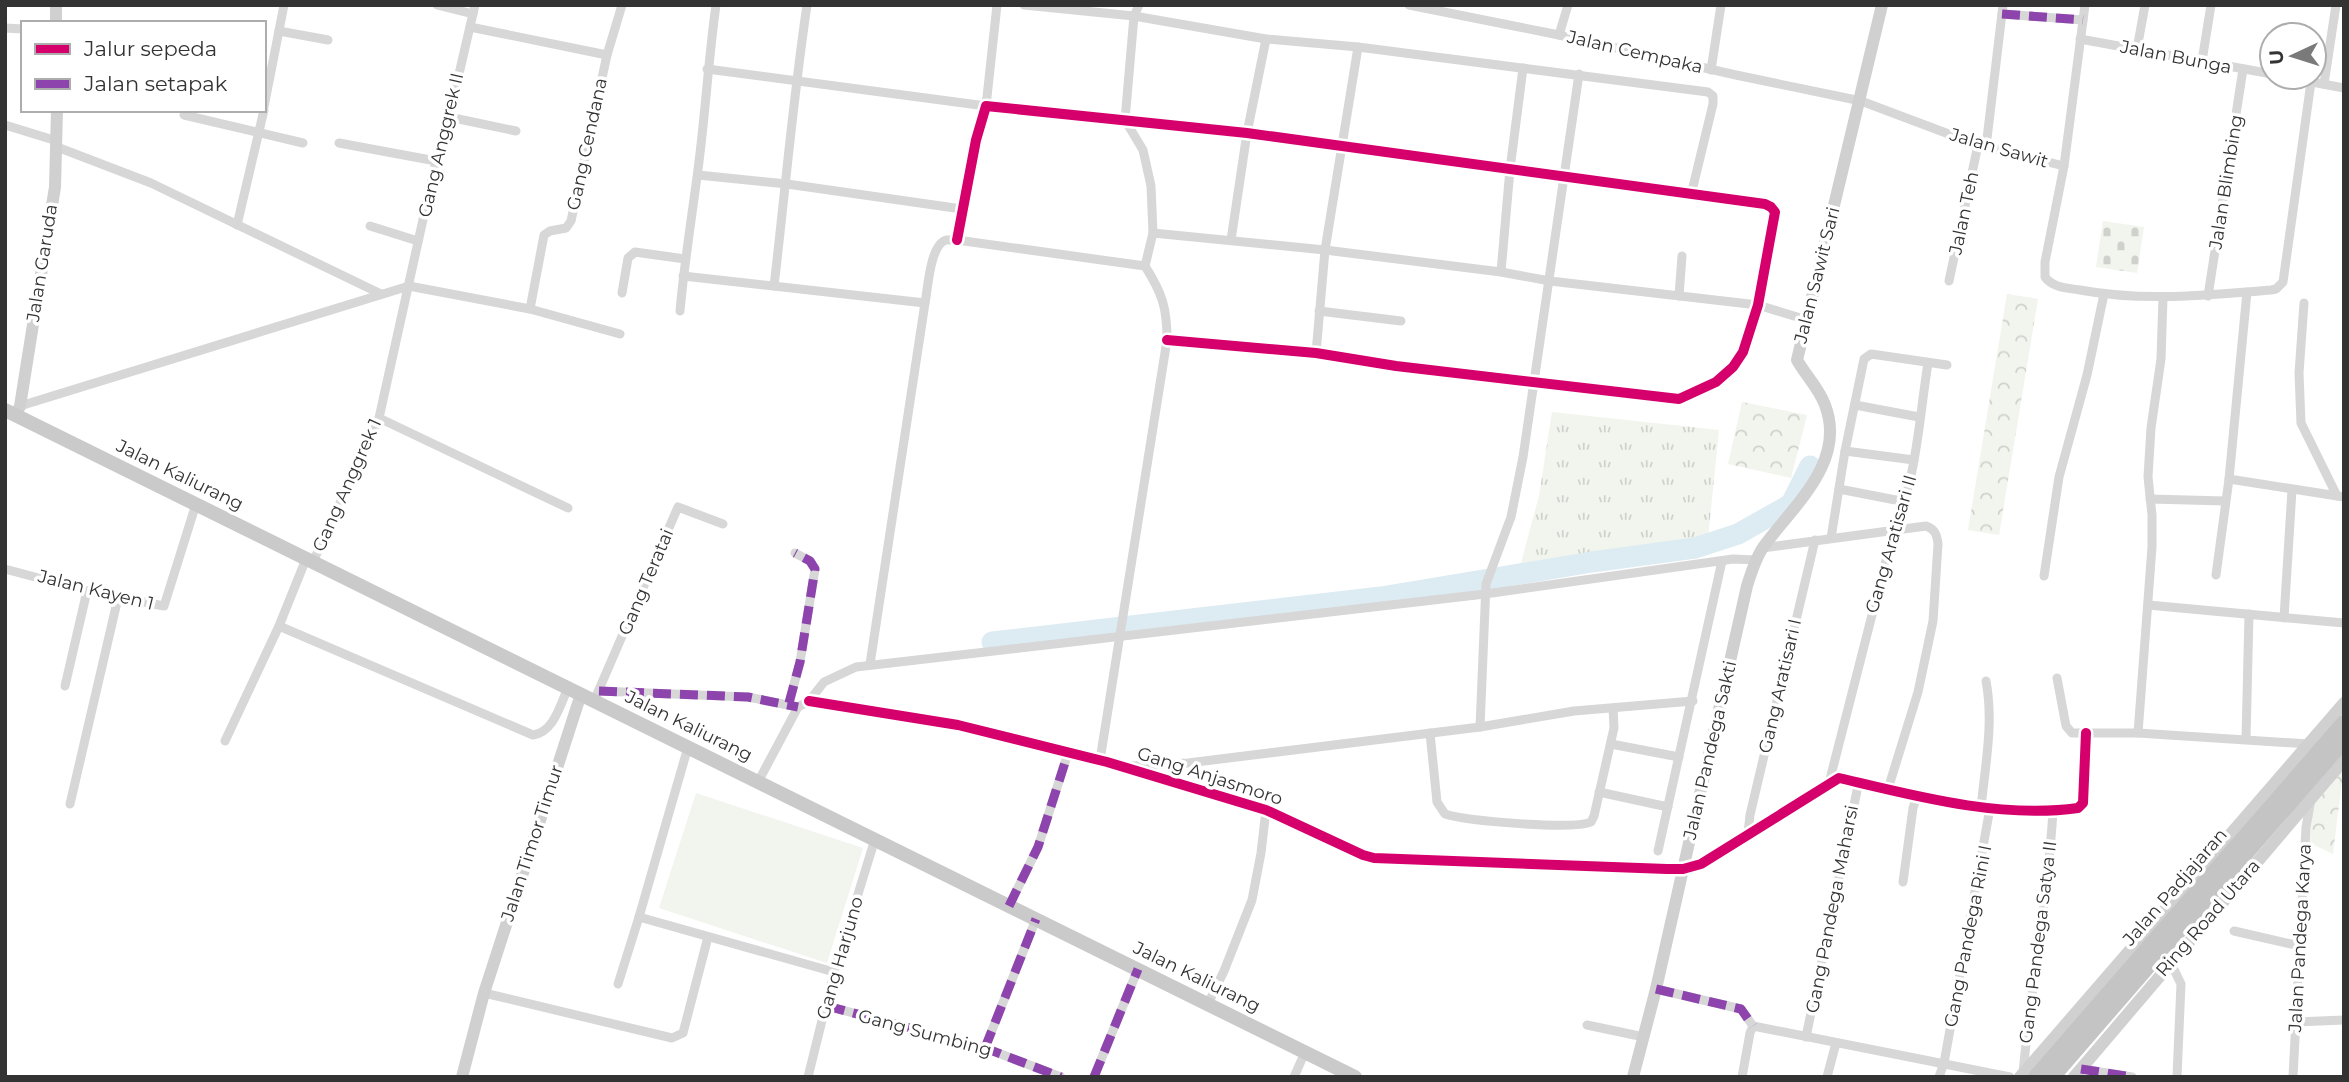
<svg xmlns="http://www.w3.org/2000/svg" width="2349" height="1082" font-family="Montserrat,sans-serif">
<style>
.grass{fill:url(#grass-tufts)}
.forest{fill:url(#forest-crowns)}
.cemetery{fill:url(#cemetery-stones)}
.pitch{fill:#f1f5ed}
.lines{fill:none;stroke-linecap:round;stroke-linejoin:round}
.river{stroke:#ddebf3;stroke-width:21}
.street{stroke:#d7d7d7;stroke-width:9}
.secondary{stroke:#d0d0d0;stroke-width:12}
.primary{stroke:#cacaca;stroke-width:14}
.highway{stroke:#c4c4c4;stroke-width:16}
.quiet{stroke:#8e44ad;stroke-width:9;stroke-dasharray:18 9;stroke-linecap:butt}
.cycleway-casing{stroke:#fff;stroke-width:15}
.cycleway{stroke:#d6006c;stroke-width:10}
.labels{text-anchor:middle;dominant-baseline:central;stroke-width:7;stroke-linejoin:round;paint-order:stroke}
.street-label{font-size:18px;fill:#333;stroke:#fff}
</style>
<defs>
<pattern id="grass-tufts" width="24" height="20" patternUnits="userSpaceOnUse" patternTransform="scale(1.75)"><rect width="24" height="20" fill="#f1f5ed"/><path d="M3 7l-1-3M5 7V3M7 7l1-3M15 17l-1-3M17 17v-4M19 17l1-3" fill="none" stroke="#cfd2cc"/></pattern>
<pattern id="forest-crowns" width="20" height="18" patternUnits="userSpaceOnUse" patternTransform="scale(1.75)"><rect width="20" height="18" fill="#f1f5ed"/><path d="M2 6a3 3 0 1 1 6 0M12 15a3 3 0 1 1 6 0" fill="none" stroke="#cfd2cc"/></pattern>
<pattern id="cemetery-stones" width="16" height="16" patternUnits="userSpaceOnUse" patternTransform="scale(1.75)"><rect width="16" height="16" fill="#f1f5ed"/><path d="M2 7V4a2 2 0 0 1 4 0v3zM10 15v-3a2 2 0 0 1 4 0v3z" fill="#cfd2cc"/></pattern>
</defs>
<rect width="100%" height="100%" fill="#fff"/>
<path class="grass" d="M 1552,412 L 1719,430 L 1707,548 L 1521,563 L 1539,496 Z"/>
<g class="forest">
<path d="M 2007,294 L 2038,299 L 1999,535 L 1968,530 Z"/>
<path d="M 1742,402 L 1807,415 L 1791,478 L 1728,464 Z"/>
<path d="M 2344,766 L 2333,854 L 2310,843 L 2311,805 Z"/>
</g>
<path class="cemetery" d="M 2103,221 L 2144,227 L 2137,273 L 2096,267 Z"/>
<path class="pitch" d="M 696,793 L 863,848 L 827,963 L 659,908 Z"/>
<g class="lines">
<path class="river" d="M 992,642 L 1381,597 L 1592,562 L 1695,548 L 1738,534 L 1791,504 L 1810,466"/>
<g class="street">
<path d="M 437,5 L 473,14"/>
<path d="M 1024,5 L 1134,16 L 1139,5"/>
<path d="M 1409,5 L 1559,35 L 1736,75 L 1861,101 L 1978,145 L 2064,166"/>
<path d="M 2085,5 L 2064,166 L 2045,262 L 2045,277 C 2053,288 2068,288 2080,290 C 2145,302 2206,295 2271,290 L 2276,289 L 2283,282 L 2311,82"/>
<path d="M 2002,14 L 2083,20"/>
<path d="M 470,27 L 607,55"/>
<path d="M 5,28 L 23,29"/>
<path d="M 279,31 L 328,40"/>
<path d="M 1559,35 L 1568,5"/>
<path d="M 2080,39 L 2272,74"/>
<path d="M 2137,49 L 2145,5"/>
<path d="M 2202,61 L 2211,5"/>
<path d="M 707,69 L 986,106 L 997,5"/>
<path d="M 1711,70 L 1721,5"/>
<path d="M 2285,77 L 2344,88"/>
<path d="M 2324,84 L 2336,5"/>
<path d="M 264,107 L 284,5"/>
<path d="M 184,115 L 303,143"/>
<path d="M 449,117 L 516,131"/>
<path d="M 5,125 L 57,141"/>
<path d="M 339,143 L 436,161"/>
<path d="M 57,147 L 151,183 L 381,294"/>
<path d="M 1986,147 L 2003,5"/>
<path d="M 698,175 L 787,184 L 962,209"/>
<path d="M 237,225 L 264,110"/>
<path d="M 370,226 L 418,241"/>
<path d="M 1153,233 L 1325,250 L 1501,272 L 1550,281 L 1758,305 L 1807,320"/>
<path d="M 957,240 L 976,140 L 986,106 L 1247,133 L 1765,204 L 1771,207 L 1775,212 L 1758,305 L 1743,352 L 1733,367 L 1716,382 L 1679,399 L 1396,366 L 1316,353 L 1167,340"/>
<path d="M 1231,240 L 1247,133 L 1266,39"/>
<path d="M 1145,266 L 1153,233 L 1151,186 L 1143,150 L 1125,120 L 1134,16 L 1266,39 L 1358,47 L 1708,92 L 1713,96 L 1713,104 L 1691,195"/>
<path d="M 1501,272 L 1510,169 L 1523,68"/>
<path d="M 683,276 L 925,303"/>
<path d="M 1949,281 L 1978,145"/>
<path d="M 774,286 C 785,193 793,99 807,5"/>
<path d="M 622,293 L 628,258 L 635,252 L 685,259"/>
<path d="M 1679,296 L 1682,256"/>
<path d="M 2208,296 L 2243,69"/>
<path d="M 2304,303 L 2299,373 L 2301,423 L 2337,496"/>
<path d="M 530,309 L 544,235 L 550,231 L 566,228 L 571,221 L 607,55 L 622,5"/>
<path d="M 680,311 C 684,266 691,222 697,177 C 705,120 708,62 716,5"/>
<path d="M 1319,311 L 1401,321"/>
<path d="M 1316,353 L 1325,250 L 1358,47"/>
<path d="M 1855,405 L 1919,417"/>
<path d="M 20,406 L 409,286 L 530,309 L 620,334"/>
<path d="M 379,418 L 568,508"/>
<path d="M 1845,451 L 1914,460"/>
<path d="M 2229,479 L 2344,497"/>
<path d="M 1839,489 L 1906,502"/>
<path d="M 2150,499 L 2225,501"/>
<path d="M 1831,538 L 1845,451 L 1864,359 L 1871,354 L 1947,365"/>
<path d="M 1762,548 L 1926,526 C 1935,529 1937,535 1938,544 L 1933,621 L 1918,692 L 1888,789"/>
<path d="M 313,562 L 379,418 L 436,161 L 449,117 L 475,5"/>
<path d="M 5,569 L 87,591 L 164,606 L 196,504"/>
<path d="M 2216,575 L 2229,479 L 2247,292"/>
<path d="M 2044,576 L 2059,477 L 2087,375 L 2104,294"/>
<path d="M 2148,605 L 2344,623"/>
<path d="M 2284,618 L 2292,490"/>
<path d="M 279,626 L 533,735 C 554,732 560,705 568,688"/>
<path d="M 870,664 L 925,303 C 928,288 930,245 946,240 C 947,240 956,240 957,240 L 1145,266 C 1162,293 1167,307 1167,340 L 1100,760"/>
<path d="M 2057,678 L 2066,726 L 2072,733 L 2138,733 L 2309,744"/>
<path d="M 65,686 L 87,591"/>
<path d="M 599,691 L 748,697 L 798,707"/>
<path d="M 594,701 L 678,507 L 723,524"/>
<path d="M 809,701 L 958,725 L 1107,762 L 1266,810 L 1363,855 L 1374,858 L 1667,869 L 1683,869 L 1701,864 L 1839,778 C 1915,796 2000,819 2078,808 L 2083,803 L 2086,733"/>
<path d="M 789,703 L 800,662 L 815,569 L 810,561 L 795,553"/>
<path d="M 1480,727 L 1486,584 L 1511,517 L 1523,457 L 1579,74"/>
<path d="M 1430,733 L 1437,802 L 1445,814 C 1467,821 1573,830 1591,822 L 1594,816 L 1614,728 L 1613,708"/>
<path d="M 2138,733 L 2152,547 L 2152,515 L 2148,477 L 2151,428 L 2161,359 L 2163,298"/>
<path d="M 2246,739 L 2249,614"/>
<path d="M 225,741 L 279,626 L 306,559"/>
<path d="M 1611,744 L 1679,757"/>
<path d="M 688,747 L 639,917 L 834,972"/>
<path d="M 1132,766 L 1188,763 L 1480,727 L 1574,711 L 1693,701"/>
<path d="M 758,782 L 798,707 L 809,701 L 824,682 L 856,667 L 1485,594 L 1733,559 L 1757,560"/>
<path d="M 1829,783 L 1894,529 C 1917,477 1919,419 1928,363"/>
<path d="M 1599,792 L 1668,807"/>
<path d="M 70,804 L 118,598"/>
<path d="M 1981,808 C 1985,766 1994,723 1986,681"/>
<path d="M 1748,833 L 1750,815 L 1815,540"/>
<path d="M 1658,851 L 1722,561"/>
<path d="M 1903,882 L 1913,808 L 1917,796"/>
<path d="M 1009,906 L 1038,847 L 1068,753"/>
<path d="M 2234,931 L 2300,946"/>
<path d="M 2170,961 L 2181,984 L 2177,1077"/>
<path d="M 618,984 L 639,917"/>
<path d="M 1656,989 L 1741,1009 L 1753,1026"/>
<path d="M 484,993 L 672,1038 L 683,1033 L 708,937"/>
<path d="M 1208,1004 L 1224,971 L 1252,900 L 1261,853 L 1266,810"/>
<path d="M 827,1006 L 985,1048 L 1061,1077"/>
<path d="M 2296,1022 L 2344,1020"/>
<path d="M 1587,1025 L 1644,1037"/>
<path d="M 1806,1037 L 1859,781"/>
<path d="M 985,1048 L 1036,919"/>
<path d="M 2081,1069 L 2132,1077"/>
<path d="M 2023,1073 C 2031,985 2048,899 2053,811"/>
<path d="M 808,1077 L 834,972 L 875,839"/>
<path d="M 1094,1077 L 1138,969"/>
<path d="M 1294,1077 L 1305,1052"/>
<path d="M 1742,1077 L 1750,1033 L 1753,1026 L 2010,1077"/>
<path d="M 1827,1077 L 1836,1043"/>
<path d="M 1939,1077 L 1944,1063 L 1990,808"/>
<path d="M 2293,1077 L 2306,827 L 2311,799"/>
</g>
<g class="secondary">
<path d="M 56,5 L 56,23"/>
<path d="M 16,415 L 20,406 L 55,187 L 57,110"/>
<path d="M 462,1077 L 484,993 L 581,694"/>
<path d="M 1633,1077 L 1656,989 L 1747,586 C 1751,573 1756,557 1764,546 C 1793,506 1847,462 1825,405 C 1819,388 1806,376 1797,360 L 1882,5"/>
<path d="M 2020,1077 L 2344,703"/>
<path d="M 2074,1077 L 2344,760"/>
</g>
<path class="primary" d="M 5,410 L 1355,1077"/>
<g class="highway">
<path d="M 2036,1077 L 2344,723"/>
<path d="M 2052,1077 L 2344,740"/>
</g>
<g class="quiet">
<path d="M 2002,14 L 2083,20"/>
<path d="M 599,691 L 748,697 L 798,707"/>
<path d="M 789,703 L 800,662 L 815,569 L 810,561 L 795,553"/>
<path d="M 1009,906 L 1038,847 L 1068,753"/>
<path d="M 1656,989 L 1741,1009 L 1753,1026"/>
<path d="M 827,1006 L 985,1048 L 1061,1077"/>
<path d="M 985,1048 L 1036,919"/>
<path d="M 2081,1069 L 2132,1077"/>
<path d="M 1094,1077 L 1138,969"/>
</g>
<defs>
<g id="cycleway">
<path d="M 957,240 L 976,140 L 986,106 L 1247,133 L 1765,204 L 1771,207 L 1775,212 L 1758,305 L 1743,352 L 1733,367 L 1716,382 L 1679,399 L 1396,366 L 1316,353 L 1167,340"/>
<path d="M 809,701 L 958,725 L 1107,762 L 1266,810 L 1363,855 L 1374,858 L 1667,869 L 1683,869 L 1701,864 L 1839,778 C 1915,796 2000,819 2078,808 L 2083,803 L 2086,733"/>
</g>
</defs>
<use href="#cycleway" class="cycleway-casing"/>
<use href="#cycleway" class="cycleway"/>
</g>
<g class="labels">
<g class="street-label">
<text transform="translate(1635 52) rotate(13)">Jalan Cempaka</text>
<text transform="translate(2176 57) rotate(11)">Jalan Bunga</text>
<text transform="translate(587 144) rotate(-78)">Gang Cendana</text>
<text transform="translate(441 145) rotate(-77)">Gang Anggrek II</text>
<text transform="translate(1999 148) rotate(16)">Jalan Sawit</text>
<text transform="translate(2226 182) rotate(-81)">Jalan Blimbing</text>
<text transform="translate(1964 213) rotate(-78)">Jalan Teh</text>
<text transform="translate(42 263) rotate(-81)">Jalan Garuda</text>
<text transform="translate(1817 275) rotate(-76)">Jalan Sawit Sari</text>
<text transform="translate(180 475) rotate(26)">Jalan Kaliurang</text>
<text transform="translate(347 485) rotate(-66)">Gang Anggrek 1</text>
<text transform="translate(1891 544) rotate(-74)">Gang Aratisari II</text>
<text transform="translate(646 582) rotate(-67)">Gang Teratai</text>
<text transform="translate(96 590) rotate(14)">Jalan Kayen 1</text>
<text transform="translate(1780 686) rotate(-77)">Gang Aratisari I</text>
<text transform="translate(689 726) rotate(26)">Jalan Kaliurang</text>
<text transform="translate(1710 750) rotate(-77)">Jalan Pandega Sakti</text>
<text transform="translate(1210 776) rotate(18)">Gang Anjasmoro</text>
<text transform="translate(532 843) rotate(-72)">Jalan Timor Timur</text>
<text transform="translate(2175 887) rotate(-49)">Jalan Padjajaran</text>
<text transform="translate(1832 909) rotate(-79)">Gang Pandega Maharsi</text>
<text transform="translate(2208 918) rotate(-49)">Ring Road Utara</text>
<text transform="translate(1968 936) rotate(-79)">Gang Pandega Rini I</text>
<text transform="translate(2300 938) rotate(-87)">Jalan Pandega Karya</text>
<text transform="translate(2038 942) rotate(-83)">Gang Pandega Satya II</text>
<text transform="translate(840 958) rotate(-74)">Gang Harjuno</text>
<text transform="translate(1197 977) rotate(26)">Jalan Kaliurang</text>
<text transform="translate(925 1033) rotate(15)">Gang Sumbing</text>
</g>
</g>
<rect width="2349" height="1082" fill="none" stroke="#333333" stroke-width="14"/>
<rect x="21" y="21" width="245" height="91" fill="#ffffff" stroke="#adadad" stroke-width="2"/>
<rect x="35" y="44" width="35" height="10" fill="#d6006c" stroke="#adadad" stroke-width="2"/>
<text x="84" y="56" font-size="21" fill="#333333">Jalur sepeda</text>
<rect x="35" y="79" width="35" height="10" fill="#8e44ad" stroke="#adadad" stroke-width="2"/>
<text x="84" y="91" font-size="21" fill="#333333">Jalan setapak</text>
<g transform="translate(2293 56) rotate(266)"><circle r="33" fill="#ffffff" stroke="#adadad" stroke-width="2"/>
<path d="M0-5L12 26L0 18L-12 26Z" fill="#7a7a7a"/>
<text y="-10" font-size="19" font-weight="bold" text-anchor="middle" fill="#333333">U</text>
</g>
</svg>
